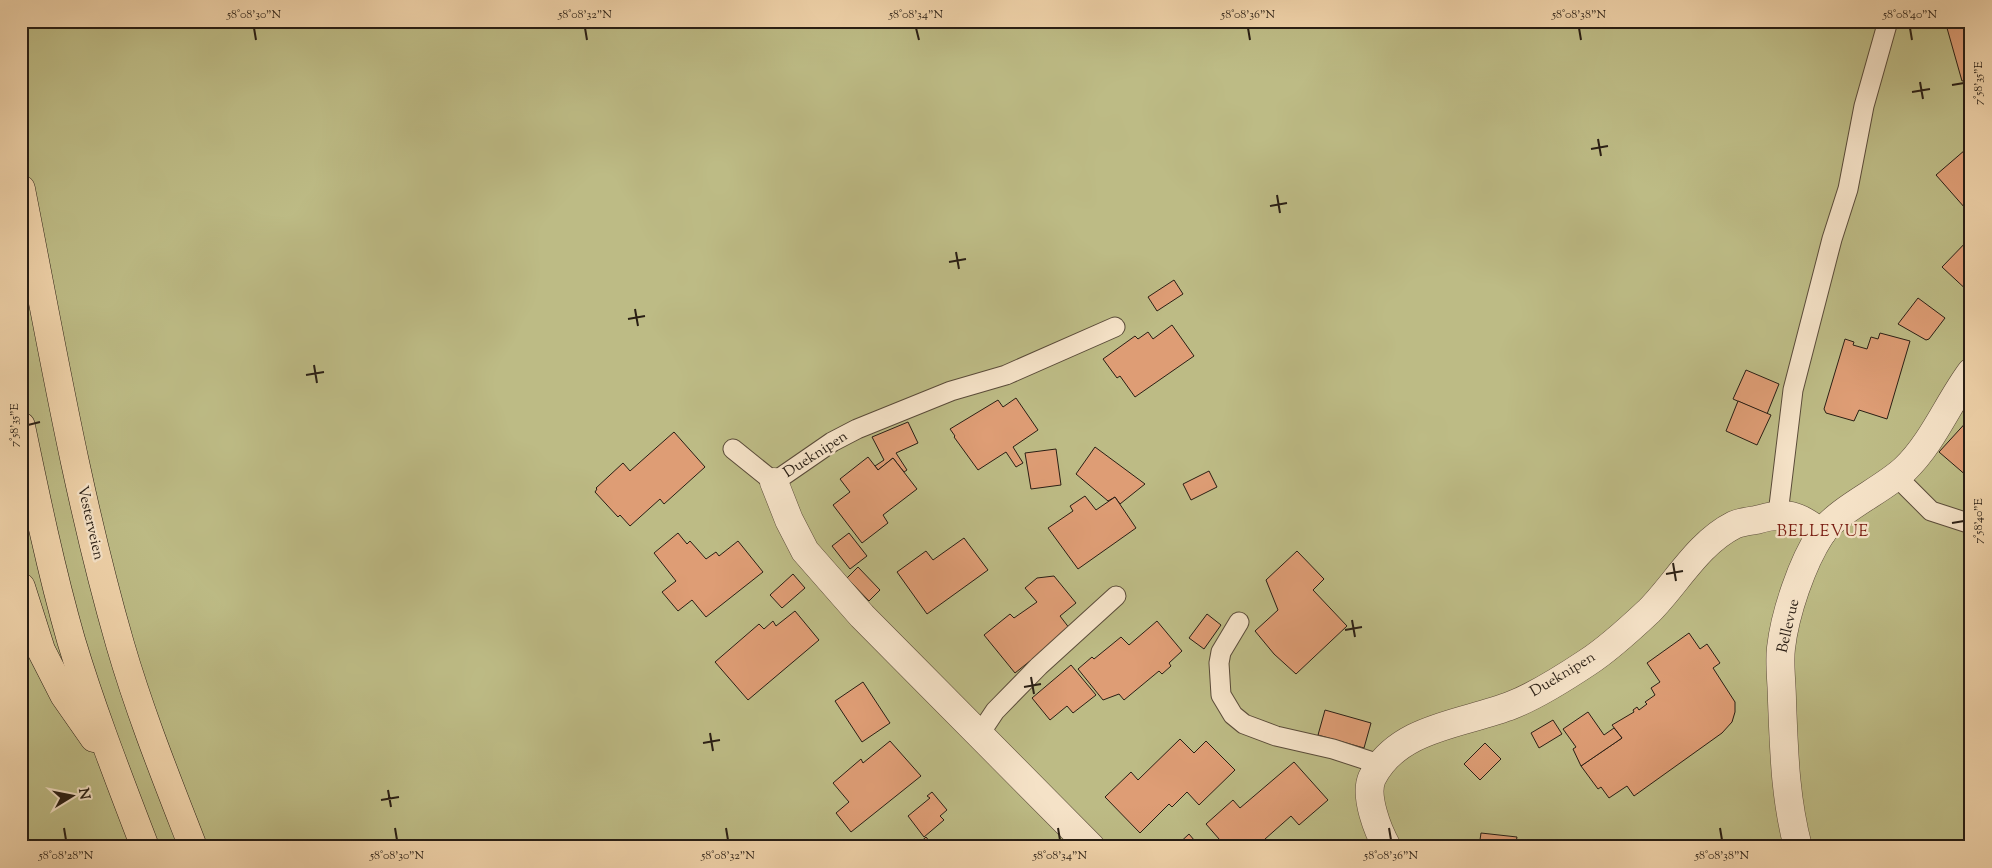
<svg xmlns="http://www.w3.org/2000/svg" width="1992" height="868" font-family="'Sorts Mill Goudy',serif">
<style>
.green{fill:#bdbb85;stroke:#736c4c}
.building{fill:#de9d75;stroke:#291e14}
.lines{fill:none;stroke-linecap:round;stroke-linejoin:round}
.lane-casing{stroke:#5a4b39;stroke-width:21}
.street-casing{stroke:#5a4b39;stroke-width:29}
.highway-casing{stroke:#291e14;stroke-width:29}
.lane{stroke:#f5e2c7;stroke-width:19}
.street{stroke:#f5e2c7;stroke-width:28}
.highway{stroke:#efd2a9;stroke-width:28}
.ticks{fill:none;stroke:#291e14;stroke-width:2}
.labels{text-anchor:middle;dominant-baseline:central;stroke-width:4.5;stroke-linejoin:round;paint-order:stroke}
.street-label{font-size:15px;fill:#291e14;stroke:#f5e2c7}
.neighbourhood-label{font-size:16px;letter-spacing:1px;fill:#7a1f14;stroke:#f5e2c7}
.neatline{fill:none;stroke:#291e14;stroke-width:2}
.ticks-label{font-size:12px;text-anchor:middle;fill:#291e14}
</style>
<rect width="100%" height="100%" fill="#efd2a9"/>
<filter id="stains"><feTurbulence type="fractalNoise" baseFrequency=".004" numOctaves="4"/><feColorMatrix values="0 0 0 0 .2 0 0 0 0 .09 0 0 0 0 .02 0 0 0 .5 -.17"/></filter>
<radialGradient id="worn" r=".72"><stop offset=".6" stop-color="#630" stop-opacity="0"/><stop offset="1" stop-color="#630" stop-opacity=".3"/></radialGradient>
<rect class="green" x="21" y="21" width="1950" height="826"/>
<g class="building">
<path d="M 1945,21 L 1971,21 L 1971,79 L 1962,81 Z"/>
<path d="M 1965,150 L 1971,156 L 1971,202 L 1965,208 L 1936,175 Z"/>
<path d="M 1971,237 L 1971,294 L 1942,267 Z"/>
<path d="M 1174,280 L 1183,294 L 1157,311 L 1148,297 Z"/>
<path d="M 1918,298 L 1945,318 L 1929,339 L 1926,340 L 1898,324 Z"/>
<path d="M 1172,325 L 1194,356 L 1135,397 L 1120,376 L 1117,378 L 1103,359 L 1135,336 L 1138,339 L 1148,332 L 1153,339 Z"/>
<path d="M 1880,333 L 1910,341 L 1887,419 L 1859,410 L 1854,421 L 1826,413 L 1824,409 L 1845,339 L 1854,342 L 1853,345 L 1867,349 L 1871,337 L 1878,339 Z"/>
<path d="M 1746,370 L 1779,384 L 1767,414 L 1733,399 Z"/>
<path d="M 1016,398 L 1038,430 L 1013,447 L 1023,463 L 1016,467 L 1006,452 L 978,470 L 954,437 L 955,436 L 950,429 L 998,400 L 1003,407 Z"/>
<path d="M 1738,401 L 1771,415 L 1757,445 L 1726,431 Z"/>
<path d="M 1970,418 L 1971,474 L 1968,477 L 1939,452 Z"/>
<path d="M 908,422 L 918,443 L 896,453 L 907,470 L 904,472 L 893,458 L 878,470 L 875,466 L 884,460 L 872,437 Z"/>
<path d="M 674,432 L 705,467 L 664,504 L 660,499 L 630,526 L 620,515 L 618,517 L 595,492 L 597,489 L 596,488 L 623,463 L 630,471 Z"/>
<path d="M 1095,447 L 1145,484 L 1120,504 L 1115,497 L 1108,501 L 1076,474 Z"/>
<path d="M 1056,449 L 1061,485 L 1031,489 L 1025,453 Z"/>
<path d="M 868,457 L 878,470 L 893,458 L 917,489 L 883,515 L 888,523 L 862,543 L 833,505 L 850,492 L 840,479 Z"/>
<path d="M 1209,471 L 1217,487 L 1191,500 L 1183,484 Z"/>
<path d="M 1085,496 L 1096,510 L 1115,497 L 1136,528 L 1078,569 L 1048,528 L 1073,511 L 1070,506 Z"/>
<path d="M 678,533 L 687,544 L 690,541 L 706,559 L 716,552 L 719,556 L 738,541 L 763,572 L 706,617 L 692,600 L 678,611 L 662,592 L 676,581 L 654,553 Z"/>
<path d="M 849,533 L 867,556 L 850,569 L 832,546 Z"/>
<path d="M 964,538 L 988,570 L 927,614 L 897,572 L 926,551 L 933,560 Z"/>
<path d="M 1297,551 L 1324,579 L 1313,590 L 1347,626 L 1296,674 L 1274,654 L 1255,631 L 1278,610 L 1266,580 Z"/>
<path d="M 858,567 L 880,590 L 869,601 L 847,578 Z"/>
<path d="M 793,574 L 805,588 L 782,608 L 770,595 Z"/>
<path d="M 1054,576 L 1076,603 L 1060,616 L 1070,629 L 1015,673 L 984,635 L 1010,614 L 1014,618 L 1037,602 L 1025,588 L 1037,578 Z"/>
<path d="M 795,611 L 819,640 L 748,700 L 715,662 L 759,624 L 764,629 L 773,621 L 776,626 Z"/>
<path d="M 1207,614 L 1221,625 L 1204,649 L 1189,638 Z"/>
<path d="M 1157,621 L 1182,651 L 1169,663 L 1171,666 L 1162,674 L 1159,671 L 1124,700 L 1119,694 L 1103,700 L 1078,669 L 1092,657 L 1094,659 L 1121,637 L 1129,645 Z"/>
<path d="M 1689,633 L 1700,649 L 1707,644 L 1720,663 L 1713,668 L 1735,702 L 1735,712 L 1732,722 L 1722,733 L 1634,796 L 1627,786 L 1609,798 L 1601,787 L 1598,789 L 1581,766 L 1622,738 L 1612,725 L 1634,712 L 1633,710 L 1637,707 L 1639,710 L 1647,704 L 1645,702 L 1655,695 L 1651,688 L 1660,682 L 1647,663 Z"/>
<path d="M 1071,665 L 1096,695 L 1073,713 L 1067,706 L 1050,720 L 1032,698 Z"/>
<path d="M 863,682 L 890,723 L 862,742 L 835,701 Z"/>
<path d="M 1325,710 L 1371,723 L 1364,748 L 1318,735 Z"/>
<path d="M 1588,712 L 1604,735 L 1614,728 L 1622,738 L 1581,766 L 1573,749 L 1576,747 L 1563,729 Z"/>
<path d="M 1553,720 L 1562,734 L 1539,748 L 1531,733 Z"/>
<path d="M 1180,739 L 1194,753 L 1206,741 L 1235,770 L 1199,805 L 1187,792 L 1172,807 L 1169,804 L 1140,833 L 1105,797 L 1131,772 L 1138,780 Z"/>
<path d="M 890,741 L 921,776 L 851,832 L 836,813 L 849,802 L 833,783 L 861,759 L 863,763 Z"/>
<path d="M 1485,743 L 1501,759 L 1480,780 L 1464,764 Z"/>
<path d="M 1294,762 L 1328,800 L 1299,825 L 1291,816 L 1256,847 L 1226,847 L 1206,824 L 1233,800 L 1240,808 Z"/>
<path d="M 932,792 L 947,810 L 940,816 L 944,820 L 924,837 L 908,816 L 930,798 L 927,796 Z"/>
<path d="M 1481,833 L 1517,837 L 1515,847 L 1479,847 Z"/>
<path d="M 1189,834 L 1200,847 L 1175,847 Z"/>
<path d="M 926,837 L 934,847 L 915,847 Z"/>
</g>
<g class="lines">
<defs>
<g id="lane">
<path d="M 733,449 L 774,482 L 832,442 L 857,429 L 951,391 L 1006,375 L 1115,327"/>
<path d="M 1896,476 L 1931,511 L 1971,524"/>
<path d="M 1778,514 L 1793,390 L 1832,239 L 1848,189 L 1864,106 L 1888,21"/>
<path d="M 1239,622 L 1221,652 L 1219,663 L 1221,695 L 1233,715 L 1244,724 L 1276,736 L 1333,749 L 1382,765"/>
<path d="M 979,735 L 995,711 L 1039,666 L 1116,596"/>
</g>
<g id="street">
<path d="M 774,482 L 789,520 L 805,551 L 862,616 L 1091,847"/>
<path d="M 1387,847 C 1378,831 1364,796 1372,778 C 1398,726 1465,724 1512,705 C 1535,696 1567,676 1588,662 C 1608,649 1632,627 1649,611 C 1676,584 1698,543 1734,525 C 1740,522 1749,521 1756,520 C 1788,511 1795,514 1822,533"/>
<path d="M 1798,847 C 1785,798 1784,751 1782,701 C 1782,684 1779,664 1781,648 C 1785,613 1802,563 1821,534 C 1838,509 1883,490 1905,469 C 1933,442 1948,403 1971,372"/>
</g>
<g id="highway">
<path d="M 21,189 C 51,341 77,495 120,644 C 140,713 167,780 193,847"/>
<path d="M 21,426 C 36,498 51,570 71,640 C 92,710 119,779 145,847"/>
<path d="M 21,587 L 41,650 L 64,695 L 94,738"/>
</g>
</defs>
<use href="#lane" class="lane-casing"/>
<use href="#street" class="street-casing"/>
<use href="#highway" class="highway-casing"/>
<use href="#lane" class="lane"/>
<use href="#street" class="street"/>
<use href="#highway" class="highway"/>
</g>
<path class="ticks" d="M 254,28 L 256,40M 585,28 L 587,40M 916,28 L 919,40M 1248,28 L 1250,40M 1579,28 L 1581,40M 1910,28 L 1912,40M 1920,82 L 1923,99M 1952,85 L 1964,83M 1912,92 L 1930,89M 1598,139 L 1601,156M 1591,149 L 1608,146M 1277,195 L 1280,213M 1270,206 L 1287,203M 956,252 L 959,269M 949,262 L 966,259M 635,309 L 638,326M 628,319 L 645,316M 314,365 L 317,383M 306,375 L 324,372M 28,425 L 40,422M 1952,523 L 1964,521M 1673,563 L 1676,581M 1666,574 L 1683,571M 1352,620 L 1355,637M 1345,630 L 1362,627M 1031,677 L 1034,694M 1024,687 L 1041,684M 710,733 L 713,751M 703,743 L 720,740M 388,790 L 391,807M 381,800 L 399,797M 64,828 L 66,840M 395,828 L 397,840M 726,828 L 728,840M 1058,828 L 1060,840M 1389,828 L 1391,840M 1720,828 L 1722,840"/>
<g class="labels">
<g class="street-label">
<text transform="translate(816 455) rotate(-33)">Dueknipen</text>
<text transform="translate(90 523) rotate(77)">Vesterveien</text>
<text transform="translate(1789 626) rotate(-77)">Bellevue</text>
<text transform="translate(1563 675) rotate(-31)">Dueknipen</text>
</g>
<g class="neighbourhood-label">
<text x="1823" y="532">BELLEVUE</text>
</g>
</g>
<rect width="1992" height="868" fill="none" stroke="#efd2a9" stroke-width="55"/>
<g transform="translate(72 796) rotate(80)" stroke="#f5e2c7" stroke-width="4" paint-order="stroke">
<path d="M0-4L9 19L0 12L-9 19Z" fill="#291e14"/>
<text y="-8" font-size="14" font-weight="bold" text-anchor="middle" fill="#291e14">N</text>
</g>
<rect x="28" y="28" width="1936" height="812" class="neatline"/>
<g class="ticks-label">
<text x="254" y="18">58°08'30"N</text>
<text x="585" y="18">58°08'32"N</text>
<text x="916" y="18">58°08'34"N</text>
<text x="1248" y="18">58°08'36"N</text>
<text x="1579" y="18">58°08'38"N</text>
<text x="1910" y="18">58°08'40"N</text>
<text transform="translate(1978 83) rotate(-90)" y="4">7°58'35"E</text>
<text transform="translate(14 425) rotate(-90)" y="4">7°58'35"E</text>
<text transform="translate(1978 521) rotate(-90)" y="4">7°58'40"E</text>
<text x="66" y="859">58°08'28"N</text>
<text x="397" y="859">58°08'30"N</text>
<text x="728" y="859">58°08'32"N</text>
<text x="1060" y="859">58°08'34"N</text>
<text x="1391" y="859">58°08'36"N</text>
<text x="1722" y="859">58°08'38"N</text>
</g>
<rect width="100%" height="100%" filter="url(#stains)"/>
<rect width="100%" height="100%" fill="url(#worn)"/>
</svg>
